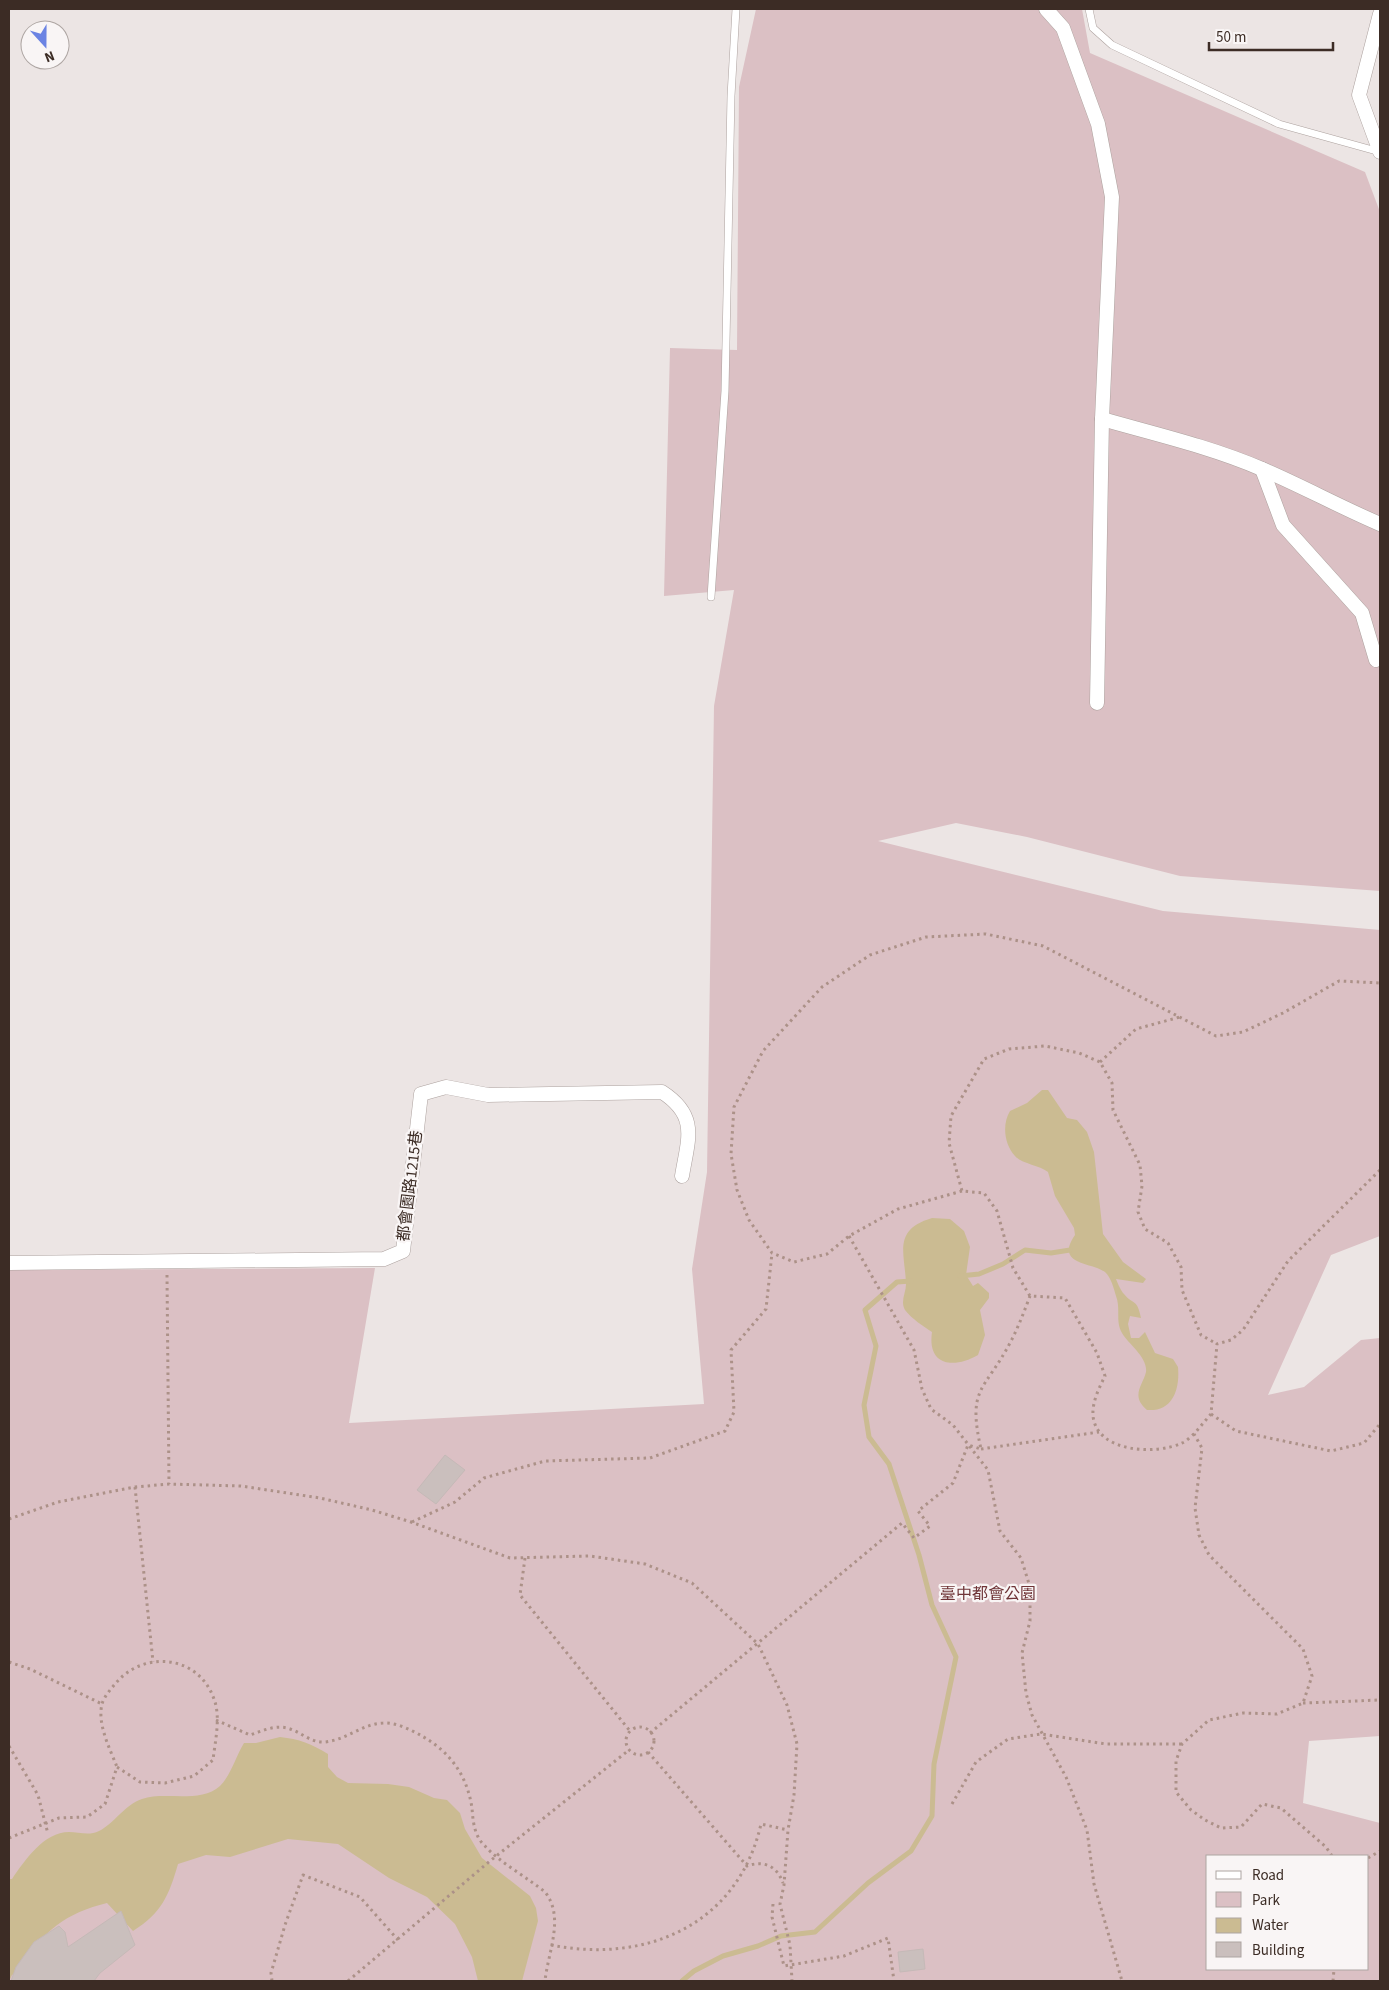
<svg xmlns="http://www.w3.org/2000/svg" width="1389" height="1990" font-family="'Source Sans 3','Noto Sans TC',sans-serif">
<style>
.green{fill:#dbc0c4;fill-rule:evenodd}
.water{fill:#cbbb92}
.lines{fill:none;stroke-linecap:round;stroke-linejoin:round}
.stream{stroke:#cbbb92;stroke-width:5}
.building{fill:#cabfbd;stroke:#c5b9b7}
.lane-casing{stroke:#ada29f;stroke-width:8}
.street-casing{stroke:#ada29f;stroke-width:15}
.path{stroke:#ac9188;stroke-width:3;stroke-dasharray:2.5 4;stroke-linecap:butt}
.lane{stroke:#fff;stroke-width:7}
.street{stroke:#fff;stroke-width:14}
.labels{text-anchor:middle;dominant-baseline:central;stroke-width:4.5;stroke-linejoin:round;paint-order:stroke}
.street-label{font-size:16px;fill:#3c2c25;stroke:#f9f5f5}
.park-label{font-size:16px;fill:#6f3437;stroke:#f9f5f5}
</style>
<rect width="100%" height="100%" fill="#ece5e4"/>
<path class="green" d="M 756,9 L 1082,9 L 1090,53 L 1365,172 L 1380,212 L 1380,891 L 1180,876 L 1027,837 L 956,823 L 878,841 L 1163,911 L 1380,930 L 1380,1236 L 1331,1255 L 1268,1395 L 1304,1387 L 1361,1340 L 1380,1338 L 1380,1736 L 1309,1741 L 1303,1803 L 1380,1823 L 1380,1981 L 9,1981 L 9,1270 L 375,1268 L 349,1423 L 704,1404 L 692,1269 L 707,1172 L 714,706 L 734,590 L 664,596 L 670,348 L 737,350 L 739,87 ZM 1208,1856 L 1368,1856 L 1368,1969 L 1208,1969 Z"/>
<g class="water">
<path d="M 1042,1090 L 1048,1090 L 1067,1118 L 1077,1120 L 1087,1132 L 1094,1152 L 1103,1234 L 1123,1262 L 1146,1279 L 1143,1283 L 1116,1279 C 1118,1284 1121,1291 1124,1294 C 1134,1306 1137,1298 1141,1318 L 1130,1316 L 1128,1324 L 1131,1338 L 1139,1338 L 1145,1332 L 1155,1353 L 1173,1359 L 1178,1367 C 1180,1389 1173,1412 1147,1410 C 1130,1396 1143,1385 1146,1372 C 1148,1357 1128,1344 1122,1333 C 1115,1321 1121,1309 1116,1296 C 1114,1289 1111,1277 1105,1272 C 1092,1262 1054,1265 1075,1235 L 1074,1228 L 1055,1196 L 1048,1172 C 1039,1165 1022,1164 1015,1156 C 1004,1144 1002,1124 1010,1111 L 1027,1103 Z"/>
<path d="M 932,1218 L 950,1219 L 964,1231 L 970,1247 L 966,1275 L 973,1286 L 978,1283 L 989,1293 L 989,1298 L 980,1310 L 985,1335 L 978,1355 C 954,1369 927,1366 932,1332 C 923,1326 912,1319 905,1310 C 900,1301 906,1293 906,1284 C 905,1253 892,1230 932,1218 Z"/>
<path d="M 280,1737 C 299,1739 312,1744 328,1754 L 328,1767 L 337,1777 L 348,1783 L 388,1784 L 409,1787 L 434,1798 L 447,1800 L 460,1813 L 465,1829 L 482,1858 L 530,1896 L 536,1908 L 538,1921 L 522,1981 L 478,1981 L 472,1957 L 455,1924 L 427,1897 L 389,1878 L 338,1844 L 288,1839 L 230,1857 L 206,1855 L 178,1864 C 169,1895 162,1913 133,1931 L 107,1903 C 67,1913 41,1930 24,1969 L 12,1975 L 9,1981 L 9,1879 L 12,1879 C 25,1860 44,1832 69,1832 C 79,1832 89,1836 99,1831 C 115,1823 124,1805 142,1799 C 164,1791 200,1804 220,1786 C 231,1775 236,1756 244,1743 L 256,1743 Z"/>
</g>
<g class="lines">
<g class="stream">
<path d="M 960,1276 L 979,1274 L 1003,1264 L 1025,1250 L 1051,1253 L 1070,1250"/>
<path d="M 682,1981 L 694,1971 L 723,1956 L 758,1946 L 781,1936 L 815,1932 L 868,1883 L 911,1851 L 932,1816 L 934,1764 L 956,1657 L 932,1605 L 919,1555 L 889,1464 L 869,1437 L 864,1405 L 876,1346 L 865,1310 L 897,1282 L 911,1281"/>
</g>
</g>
<g class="building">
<path d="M 445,1455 L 465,1470 L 436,1504 L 417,1490 Z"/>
<path d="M 121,1911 L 135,1945 L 100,1973 L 94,1981 L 11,1981 L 16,1967 L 34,1942 L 59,1926 L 65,1932 L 68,1947 Z"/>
<path d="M 923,1949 L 925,1969 L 900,1972 L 898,1952 Z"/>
</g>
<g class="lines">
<defs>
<g id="lane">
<path d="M 1089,9 L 1093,28 L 1112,45 L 1279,124 L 1380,152"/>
<path d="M 711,597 L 725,391 L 731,96 L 736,9"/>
</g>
<g id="street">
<path d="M 1046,9 L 1063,28 L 1098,124 L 1112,197 L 1102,419 L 1097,703"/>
<path d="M 1380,14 L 1359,95 L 1380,152"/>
<path d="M 1102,419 C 1155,434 1211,447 1262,469 C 1302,486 1340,507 1380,524"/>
<path d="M 1262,469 L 1283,525 L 1362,613 L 1376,660"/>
<path d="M 9,1263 L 384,1259 L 403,1251 L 421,1094 L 446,1087 L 488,1095 L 662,1092 C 699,1116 688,1139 682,1176"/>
</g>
</defs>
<use href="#lane" class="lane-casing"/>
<use href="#street" class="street-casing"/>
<g class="path">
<path d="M 1100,1062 L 1136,1029 L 1180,1017"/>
<path d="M 962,1191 L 898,1209 L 849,1236 L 827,1254 L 794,1262 L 772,1253 L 749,1220 L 737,1190 L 731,1154 L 734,1107 L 763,1051 L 822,987 L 870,955 L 926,937 L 986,934 L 1043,946 L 1216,1036 L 1243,1032 L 1283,1013 L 1339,981 L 1380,983"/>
<path d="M 849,1236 L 914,1350 L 922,1389 L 931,1409 L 953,1425 L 988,1470 L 1000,1531 L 1021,1558 L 1030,1587 L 1030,1621 L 1022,1653 L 1026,1693 L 1032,1715 L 1066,1777 L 1087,1830 L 1094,1884 L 1122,1981"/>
<path d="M 167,1275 L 169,1484"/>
<path d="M 1211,1414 L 1236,1431 L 1331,1451 L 1364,1443 L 1380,1424"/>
<path d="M 1194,1434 C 1191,1436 1186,1442 1182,1443 C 1156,1455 1097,1453 1093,1416 C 1092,1402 1099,1388 1105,1376 L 1097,1353 L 1065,1298 L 1030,1296 L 1013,1268 L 997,1211 L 984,1193 L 962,1191 L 949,1143 L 951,1116 L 984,1059 L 1009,1049 L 1045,1046 L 1079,1053 L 1100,1062 L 1112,1083 L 1113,1110 L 1140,1165 L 1142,1186 L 1138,1212 L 1145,1229 L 1168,1243 L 1181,1267 L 1182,1290 L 1201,1335 L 1217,1344"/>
<path d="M 981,1449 L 1099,1432"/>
<path d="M 135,1487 L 153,1662"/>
<path d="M 9,1519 L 58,1502 L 135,1487 L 169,1484 L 241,1486 L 320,1498 L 372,1510 L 411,1522 L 510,1558 L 590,1556 L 645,1564 L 692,1583 L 758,1644 L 787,1705 L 797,1744 L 794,1795 L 788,1830 L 784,1885 L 780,1904 L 790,1945 L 792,1981"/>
<path d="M 412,1522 L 455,1502 L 484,1478 L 545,1461 L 650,1458 L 725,1431 L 734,1412 L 731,1350 L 766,1309 L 772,1253"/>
<path d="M 525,1558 L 520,1595 L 630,1731"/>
<path d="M 9,1662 L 30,1669 L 102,1704"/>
<path d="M 1303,1703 L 1380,1700"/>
<path d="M 216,1720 L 250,1735 C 262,1731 274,1725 287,1728 C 300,1731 310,1743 325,1742 C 346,1740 362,1724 383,1723 C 396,1722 411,1730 422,1736 C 450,1752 467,1775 472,1808 C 473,1821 474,1836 485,1846 C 499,1862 528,1878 545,1892 C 565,1917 548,1952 545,1981"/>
<circle cx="640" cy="1741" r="14"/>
<path d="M 650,1733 L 902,1523 L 914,1538 L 930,1526 L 918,1511 L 953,1483 L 968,1445 L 981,1449 C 967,1387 984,1392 1010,1343 C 1018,1328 1024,1312 1030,1296"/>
<path d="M 9,1746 L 38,1795 L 48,1834"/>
<path d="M 648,1752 L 747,1866 C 764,1860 777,1866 783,1883"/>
<path d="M 952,1804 L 976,1762 L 1008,1739 L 1041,1734 L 1106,1744 L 1182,1744"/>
<path d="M 9,1838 L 59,1818 L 87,1817 L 105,1804 L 117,1767 L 140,1782 L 165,1783 L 194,1776 L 213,1760 C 215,1742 221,1717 214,1699 C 198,1654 143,1650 115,1684 C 110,1690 104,1697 102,1704 C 97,1724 110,1749 117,1767"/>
<path d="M 1332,1856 L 1326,1847 L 1281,1808 L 1262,1804 L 1241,1827 L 1221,1828 L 1205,1820 L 1191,1810 L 1176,1792 L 1176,1761 L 1182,1744 L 1209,1720 L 1243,1713 L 1277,1714 L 1303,1703 L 1312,1676 L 1303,1649 L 1209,1555 L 1199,1535 L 1195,1508 L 1202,1448 L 1194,1434 L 1211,1414 L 1217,1344 L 1231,1340 L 1243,1330 L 1288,1261 L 1380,1170"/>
<path d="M 1368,1858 L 1380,1851"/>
<path d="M 773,1904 L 772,1917 L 784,1966 L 844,1956 L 888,1938 L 894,1981"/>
<path d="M 551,1945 C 646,1964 738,1925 761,1824 L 788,1830"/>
<path d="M 272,1981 L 271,1973 L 285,1925 L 303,1875 L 360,1897 L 398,1940"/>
<path d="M 348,1981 L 490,1861 L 629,1750"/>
<path d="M 1333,1981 L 1334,1969"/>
</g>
<use href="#lane" class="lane"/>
<use href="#street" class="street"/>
</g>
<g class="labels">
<g class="street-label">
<text transform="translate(410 1186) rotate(-83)">都會園路1215巷</text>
</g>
<g class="park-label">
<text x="988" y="1594">臺中都會公園</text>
</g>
</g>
<rect width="1389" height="1990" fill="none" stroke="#3c2c25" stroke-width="20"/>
<rect x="1206" y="1855" width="162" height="115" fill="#f9f5f5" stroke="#ada5a2"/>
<rect x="1216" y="1871" width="25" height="8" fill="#ffffff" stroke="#ada5a2"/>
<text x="1252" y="1880" font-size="15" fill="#3c2c25">Road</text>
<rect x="1216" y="1892" width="25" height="15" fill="#dbc0c4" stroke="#ada5a2"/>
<text x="1252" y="1905" font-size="15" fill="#3c2c25">Park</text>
<rect x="1216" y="1918" width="25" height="15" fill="#cbbb92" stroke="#ada5a2"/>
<text x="1252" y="1930" font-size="15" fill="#3c2c25">Water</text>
<rect x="1216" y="1942" width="25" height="15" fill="#cabfbd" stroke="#ada5a2"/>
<text x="1252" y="1955" font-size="15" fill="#3c2c25">Building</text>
<g transform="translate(45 45) rotate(159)"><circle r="24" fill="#f9f5f5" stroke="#ada5a2"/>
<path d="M0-4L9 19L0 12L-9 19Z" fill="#6b83e3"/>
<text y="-8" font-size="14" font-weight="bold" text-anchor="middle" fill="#3c2c25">N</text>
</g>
<path d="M1209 42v8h124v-8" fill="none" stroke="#3c2c25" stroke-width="2.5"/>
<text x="1216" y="42" font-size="15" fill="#3c2c25" stroke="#f9f5f5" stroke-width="4" paint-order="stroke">50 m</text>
</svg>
